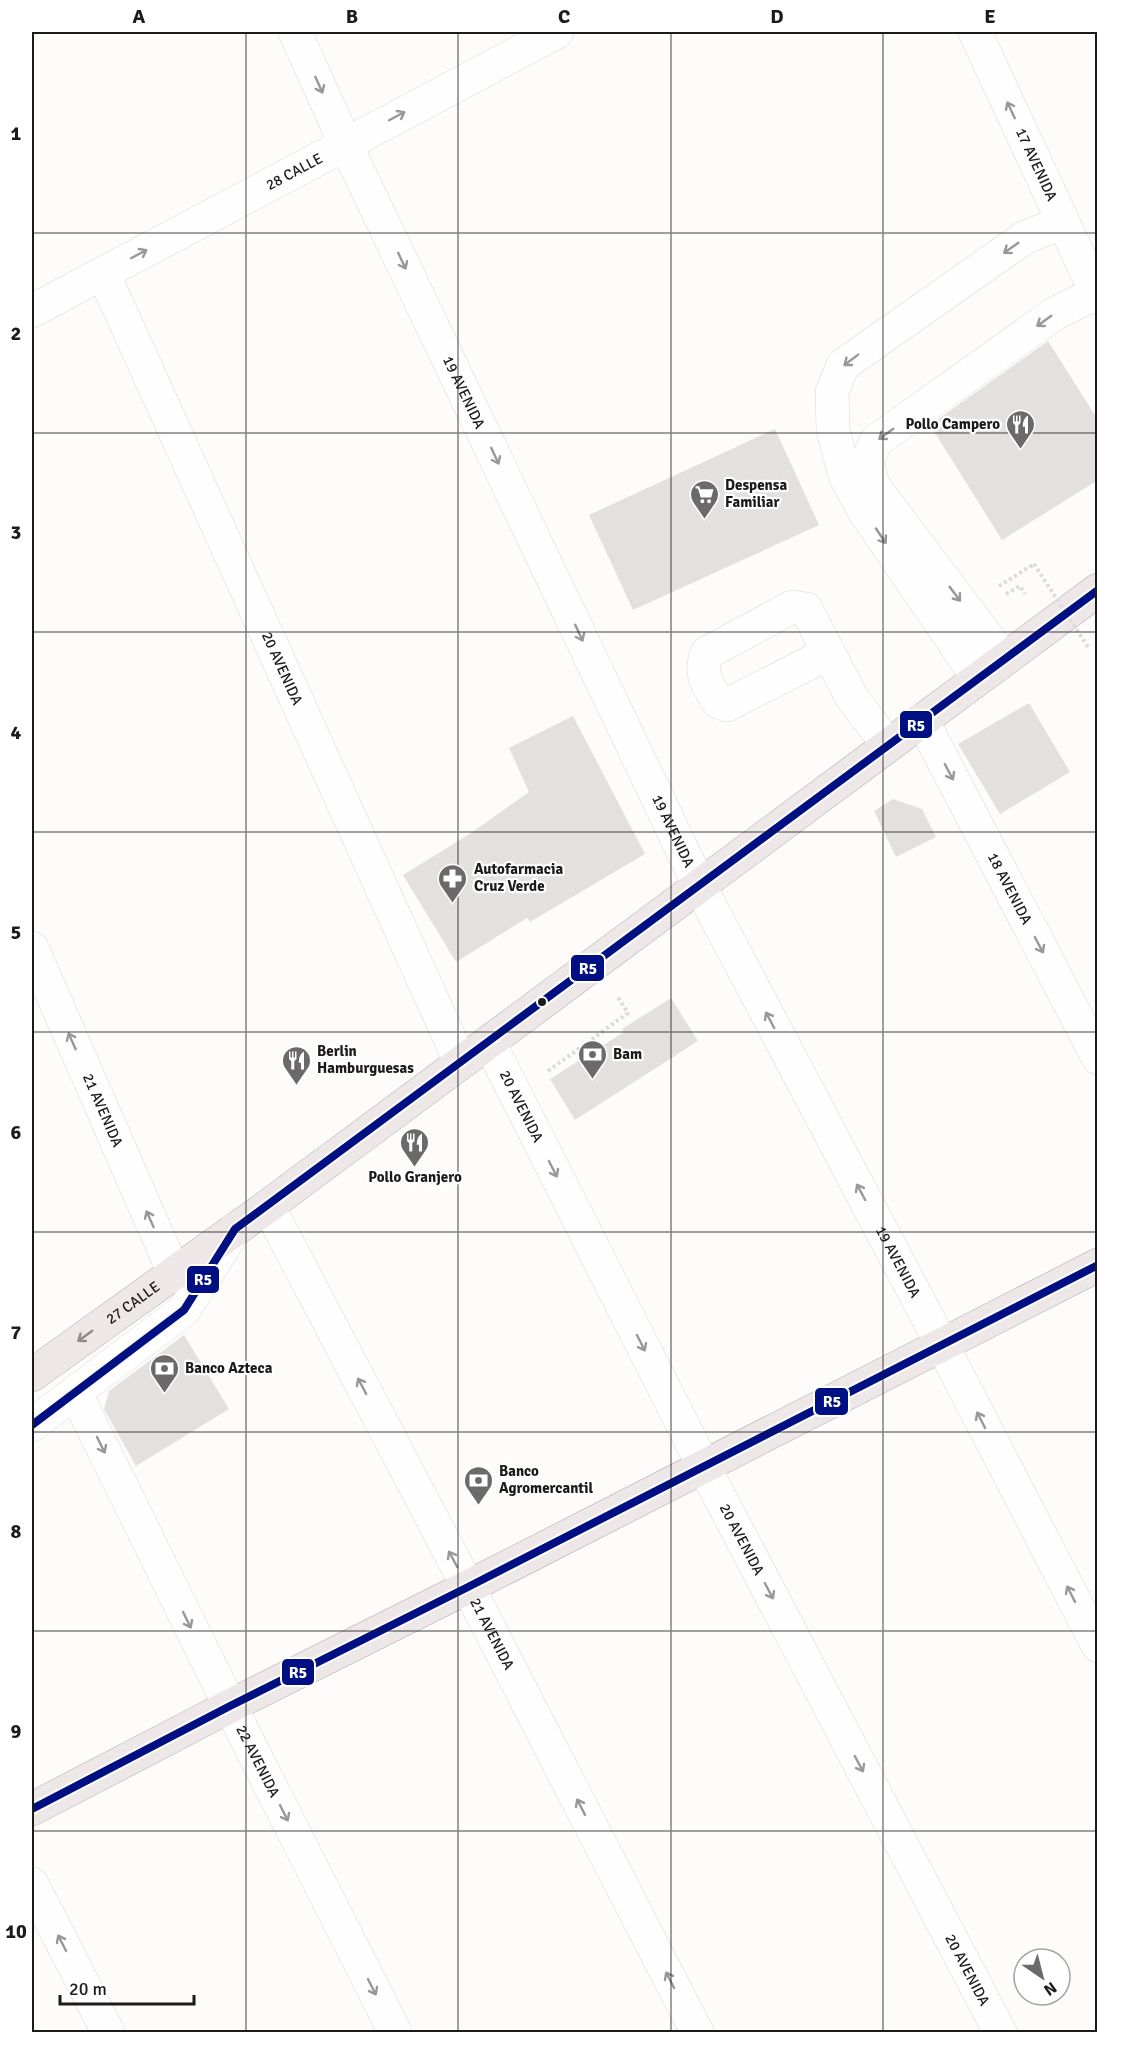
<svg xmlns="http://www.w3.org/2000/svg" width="1129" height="2064" font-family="Signika,sans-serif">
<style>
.building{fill:#e3e0e0}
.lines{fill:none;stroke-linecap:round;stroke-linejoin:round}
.minor-casing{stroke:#d9d7d7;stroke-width:34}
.major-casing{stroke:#b3a8a9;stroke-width:34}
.path{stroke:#dcdbdb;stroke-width:4;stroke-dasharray:3 3;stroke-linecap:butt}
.minor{stroke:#fffefe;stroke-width:33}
.major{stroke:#ede7e7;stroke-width:33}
.path-bridge{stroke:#dcdbdb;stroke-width:4;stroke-dasharray:3 3;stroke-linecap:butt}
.bus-1-casing{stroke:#fff;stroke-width:12}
.bus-1{stroke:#000f82;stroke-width:8}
.oneway{stroke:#999797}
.oneway2{stroke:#8f8b8b}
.grid{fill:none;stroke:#1c1a1a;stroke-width:1.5;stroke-opacity:0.55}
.bus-dot{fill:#1c1a1a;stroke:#fff;stroke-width:2}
.labels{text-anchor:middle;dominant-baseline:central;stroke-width:4.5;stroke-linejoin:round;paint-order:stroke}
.street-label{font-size:15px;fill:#1c1a1a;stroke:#fff}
.poi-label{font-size:15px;font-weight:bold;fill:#1c1a1a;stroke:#fff;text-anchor:start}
.line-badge{stroke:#fff;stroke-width:2}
.badge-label{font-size:16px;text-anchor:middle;font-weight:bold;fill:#fff}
.neatline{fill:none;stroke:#1c1a1a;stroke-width:2}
.grid-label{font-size:20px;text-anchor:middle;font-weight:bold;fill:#1c1a1a}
</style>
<rect width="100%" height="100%" fill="#fefbfb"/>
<g class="building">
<path d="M 1048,341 L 1098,420 L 1098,480 L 1002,540 L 930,425 Z"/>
<path d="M 775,429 L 819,525 L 633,610 L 589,515 Z"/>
<path d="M 1029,703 L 1070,772 L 1000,814 L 958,744 Z"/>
<path d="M 573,716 L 645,854 L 530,922 L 527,918 L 456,962 L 403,875 L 471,833 L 529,792 L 509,748 Z"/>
<path d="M 893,799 L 922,809 L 936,837 L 896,857 L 874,811 Z"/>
<path d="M 671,998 L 698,1041 L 575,1120 L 550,1079 L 624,1032 L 622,1029 Z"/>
<path d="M 184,1335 L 229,1409 L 136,1466 L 104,1409 L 109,1391 Z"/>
</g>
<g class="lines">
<defs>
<g id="minor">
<path id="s1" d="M 295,32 L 345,143 L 699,885 L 942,1345 L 1098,1646"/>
<path id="s2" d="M 975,32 L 1098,297"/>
<path id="s3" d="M 103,273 L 461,1063"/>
<path id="s4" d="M 32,311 L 557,32"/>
<path d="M 829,653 L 727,705 L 718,702 C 707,684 699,674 707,653 L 792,607 L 806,609 L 852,698 L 888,745"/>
<path d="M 1004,659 L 873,485 C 867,465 867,459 876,441 L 1054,314 L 1096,293"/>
<path d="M 978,678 L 864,511 L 845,476 L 833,430 L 832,392 L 843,365 L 1024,238 L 1063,222"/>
<path id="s5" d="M 922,720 L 1098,1058"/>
<path id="s6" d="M 32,948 L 174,1273"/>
<path id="s7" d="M 489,1042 L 704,1467 L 1000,2032"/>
<path id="s8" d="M 268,1206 L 468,1587 L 697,2032"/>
<path id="s9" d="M 75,1392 L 230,1706 L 395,2032"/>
<path d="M 32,1425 L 184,1310 L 235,1229"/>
<path d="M 32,1884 L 108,2032"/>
</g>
<g id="major">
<path id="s10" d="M 32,1375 L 268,1206 L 1098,590"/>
<path d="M 32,1809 L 230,1706 L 468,1587 L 1098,1265"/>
</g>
</defs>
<use href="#minor" class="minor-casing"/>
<use href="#major" class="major-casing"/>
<g class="path">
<path d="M 999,586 L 1034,564"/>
<path d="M 1006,594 L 1020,586 L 1025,594"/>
<path d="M 548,1071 L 628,1013 L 617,996"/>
</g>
<use href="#minor" class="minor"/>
<use href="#major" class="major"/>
<path class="path-bridge" d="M 1034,564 L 1088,647"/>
<defs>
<g id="bus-1">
<path d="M 32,1425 L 184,1310 L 235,1229 L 1098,590"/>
<path d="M 32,1809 L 230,1706 L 468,1587 L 1098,1265"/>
</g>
</defs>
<use href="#bus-1" class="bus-1-casing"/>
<use href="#bus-1" class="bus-1"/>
</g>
<defs><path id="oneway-shaft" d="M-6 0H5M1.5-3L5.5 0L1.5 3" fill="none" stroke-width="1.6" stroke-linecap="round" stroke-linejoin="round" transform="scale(1.5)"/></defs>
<g class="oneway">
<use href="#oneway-shaft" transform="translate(319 85) rotate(66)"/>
<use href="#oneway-shaft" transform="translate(1011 110) rotate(-115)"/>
<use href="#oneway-shaft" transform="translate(397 116) rotate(-28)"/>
<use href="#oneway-shaft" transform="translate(1011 248) rotate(145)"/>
<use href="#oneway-shaft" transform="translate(139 254) rotate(-28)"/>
<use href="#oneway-shaft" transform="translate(402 261) rotate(65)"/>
<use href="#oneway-shaft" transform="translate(1044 321) rotate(144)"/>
<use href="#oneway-shaft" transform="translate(851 360) rotate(143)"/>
<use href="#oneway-shaft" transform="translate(886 434) rotate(144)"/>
<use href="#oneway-shaft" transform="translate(495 456) rotate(65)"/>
<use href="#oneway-shaft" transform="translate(881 536) rotate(56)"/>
<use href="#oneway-shaft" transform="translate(955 594) rotate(53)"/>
<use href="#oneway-shaft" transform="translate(579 633) rotate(65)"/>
<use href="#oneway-shaft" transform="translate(949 772) rotate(62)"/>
<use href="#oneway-shaft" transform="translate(1039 945) rotate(62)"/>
<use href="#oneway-shaft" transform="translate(770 1020) rotate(-118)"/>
<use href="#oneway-shaft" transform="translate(72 1041) rotate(-114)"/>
<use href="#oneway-shaft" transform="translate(553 1169) rotate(63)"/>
<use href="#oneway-shaft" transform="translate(861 1192) rotate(-118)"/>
<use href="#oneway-shaft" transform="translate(150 1219) rotate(-114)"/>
<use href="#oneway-shaft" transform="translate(641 1343) rotate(63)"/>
<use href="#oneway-shaft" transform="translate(362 1386) rotate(-118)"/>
<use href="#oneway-shaft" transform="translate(981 1420) rotate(-117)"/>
<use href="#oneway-shaft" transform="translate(101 1445) rotate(64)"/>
<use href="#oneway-shaft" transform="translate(453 1559) rotate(-118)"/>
<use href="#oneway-shaft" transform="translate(769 1591) rotate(62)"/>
<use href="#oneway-shaft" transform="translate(1071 1594) rotate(-117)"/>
<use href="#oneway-shaft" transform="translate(187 1620) rotate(64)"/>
<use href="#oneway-shaft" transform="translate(859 1764) rotate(62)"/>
<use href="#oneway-shaft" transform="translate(581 1807) rotate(-117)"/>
<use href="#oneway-shaft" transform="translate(284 1813) rotate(63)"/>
<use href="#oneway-shaft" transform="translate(62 1943) rotate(-117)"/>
<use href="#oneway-shaft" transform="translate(670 1980) rotate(-117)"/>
<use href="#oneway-shaft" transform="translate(372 1987) rotate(63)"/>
</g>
<use class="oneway2" href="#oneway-shaft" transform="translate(85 1336) rotate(144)"/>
<path class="grid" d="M 246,32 L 246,2032M 458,32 L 458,2032M 671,32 L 671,2032M 883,32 L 883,2032M 32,233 L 1098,233M 32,433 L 1098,433M 32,632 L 1098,632M 32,832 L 1098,832M 32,1032 L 1098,1032M 32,1232 L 1098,1232M 32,1432 L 1098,1432M 32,1631 L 1098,1631M 32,1831 L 1098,1831"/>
<defs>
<symbol id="restaurant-pin" viewBox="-11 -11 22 30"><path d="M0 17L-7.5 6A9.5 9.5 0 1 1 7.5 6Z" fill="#6b6969" stroke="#fff"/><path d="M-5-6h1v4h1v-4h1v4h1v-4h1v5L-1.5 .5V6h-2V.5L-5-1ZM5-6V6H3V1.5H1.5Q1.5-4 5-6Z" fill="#fff"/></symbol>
<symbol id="supermarket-pin" viewBox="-11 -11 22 30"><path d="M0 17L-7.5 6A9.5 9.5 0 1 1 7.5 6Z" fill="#6b6969" stroke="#fff"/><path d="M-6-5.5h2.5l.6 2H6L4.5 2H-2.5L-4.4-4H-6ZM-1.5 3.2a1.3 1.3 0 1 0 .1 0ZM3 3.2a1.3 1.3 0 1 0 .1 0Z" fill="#fff"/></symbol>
<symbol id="pharmacy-pin" viewBox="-11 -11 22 30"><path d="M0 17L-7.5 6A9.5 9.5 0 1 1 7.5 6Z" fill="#6b6969" stroke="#fff"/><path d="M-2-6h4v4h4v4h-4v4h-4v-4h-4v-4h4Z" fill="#fff"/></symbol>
<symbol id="bank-pin" viewBox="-11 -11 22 30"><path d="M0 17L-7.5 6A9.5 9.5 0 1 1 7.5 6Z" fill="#6b6969" stroke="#fff"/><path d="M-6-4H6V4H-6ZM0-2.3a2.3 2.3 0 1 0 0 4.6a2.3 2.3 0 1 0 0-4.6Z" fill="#fff"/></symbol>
</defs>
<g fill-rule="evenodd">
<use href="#restaurant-pin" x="1004" y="408" width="33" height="45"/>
<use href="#supermarket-pin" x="688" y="478" width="33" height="45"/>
<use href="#pharmacy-pin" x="436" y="862" width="33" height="45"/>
<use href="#bank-pin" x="576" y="1038" width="33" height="45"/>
<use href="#restaurant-pin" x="280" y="1044" width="33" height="45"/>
<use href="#restaurant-pin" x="398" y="1126" width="33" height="45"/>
<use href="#bank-pin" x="148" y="1352" width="33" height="45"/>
<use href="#bank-pin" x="462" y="1464" width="33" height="45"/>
</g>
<circle class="bus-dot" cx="542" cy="1002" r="5"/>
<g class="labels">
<g class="street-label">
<text stroke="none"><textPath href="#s2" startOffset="146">17 AVENIDA</textPath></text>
<text stroke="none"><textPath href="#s4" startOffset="297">28 CALLE</textPath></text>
<text stroke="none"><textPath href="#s1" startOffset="398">19 AVENIDA</textPath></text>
<text stroke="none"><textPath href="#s3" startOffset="434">20 AVENIDA</textPath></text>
<text stroke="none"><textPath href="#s1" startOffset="884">19 AVENIDA</textPath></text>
<text stroke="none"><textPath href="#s5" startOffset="190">18 AVENIDA</textPath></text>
<text stroke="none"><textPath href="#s7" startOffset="72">20 AVENIDA</textPath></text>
<text stroke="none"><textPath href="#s6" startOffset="177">21 AVENIDA</textPath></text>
<text stroke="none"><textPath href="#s1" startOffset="1370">19 AVENIDA</textPath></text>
<text stroke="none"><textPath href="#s10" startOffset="124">27 CALLE</textPath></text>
<text stroke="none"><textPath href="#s7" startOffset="558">20 AVENIDA</textPath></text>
<text stroke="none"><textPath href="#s8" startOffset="483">21 AVENIDA</textPath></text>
<text stroke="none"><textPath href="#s9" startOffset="412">22 AVENIDA</textPath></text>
<text stroke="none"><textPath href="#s7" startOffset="1044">20 AVENIDA</textPath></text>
</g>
<g class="poi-label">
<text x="1000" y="424" text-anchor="end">Pollo Campero</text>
<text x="725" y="485">Despensa<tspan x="725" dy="17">Familiar</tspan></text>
<text x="474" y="869">Autofarmacia<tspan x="474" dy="17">Cruz Verde</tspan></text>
<text x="317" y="1051">Berlin<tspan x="317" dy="17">Hamburguesas</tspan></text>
<text x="613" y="1054">Bam</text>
<text x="415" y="1177" text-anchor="middle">Pollo Granjero</text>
<text x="185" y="1368">Banco Azteca</text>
<text x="499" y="1471">Banco<tspan x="499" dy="17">Agromercantil</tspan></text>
</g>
</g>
<g class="line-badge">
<rect x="899" y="710" width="34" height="29" rx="6" fill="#000f82"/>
<rect x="570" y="954" width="35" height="28" rx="6" fill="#000f82"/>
<rect x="186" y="1265" width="34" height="29" rx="6" fill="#000f82"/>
<rect x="814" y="1387" width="35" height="29" rx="6" fill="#000f82"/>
<rect x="281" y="1658" width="34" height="28" rx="6" fill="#000f82"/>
</g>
<g class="badge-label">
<text x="916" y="731">R5</text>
<text x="588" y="974">R5</text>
<text x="203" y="1285">R5</text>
<text x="832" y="1407">R5</text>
<text x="298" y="1678">R5</text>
</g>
<rect width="1129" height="2064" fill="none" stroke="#ffffff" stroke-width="66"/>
<g transform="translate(1042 1977) rotate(145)"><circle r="28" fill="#ffffff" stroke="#a4a3a3" stroke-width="1.5"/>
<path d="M0-4.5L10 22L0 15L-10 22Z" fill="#6b6969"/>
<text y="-9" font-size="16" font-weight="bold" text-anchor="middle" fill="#1c1a1a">N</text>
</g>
<path d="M60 1995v9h134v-9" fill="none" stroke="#1c1a1a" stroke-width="3"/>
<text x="69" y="1995" font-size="18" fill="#1c1a1a" stroke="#ffffff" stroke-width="4.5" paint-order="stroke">20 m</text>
<rect x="33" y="33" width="1063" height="1998" class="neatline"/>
<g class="grid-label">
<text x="139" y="23">A</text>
<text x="352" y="23">B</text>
<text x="564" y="23">C</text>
<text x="777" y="23">D</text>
<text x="990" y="23">E</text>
<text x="16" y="140">1</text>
<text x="16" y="340">2</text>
<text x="16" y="539">3</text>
<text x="16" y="739">4</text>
<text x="16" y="939">5</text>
<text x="16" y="1139">6</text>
<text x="16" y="1339">7</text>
<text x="16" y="1538">8</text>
<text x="16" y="1738">9</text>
<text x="16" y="1938">10</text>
</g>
</svg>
